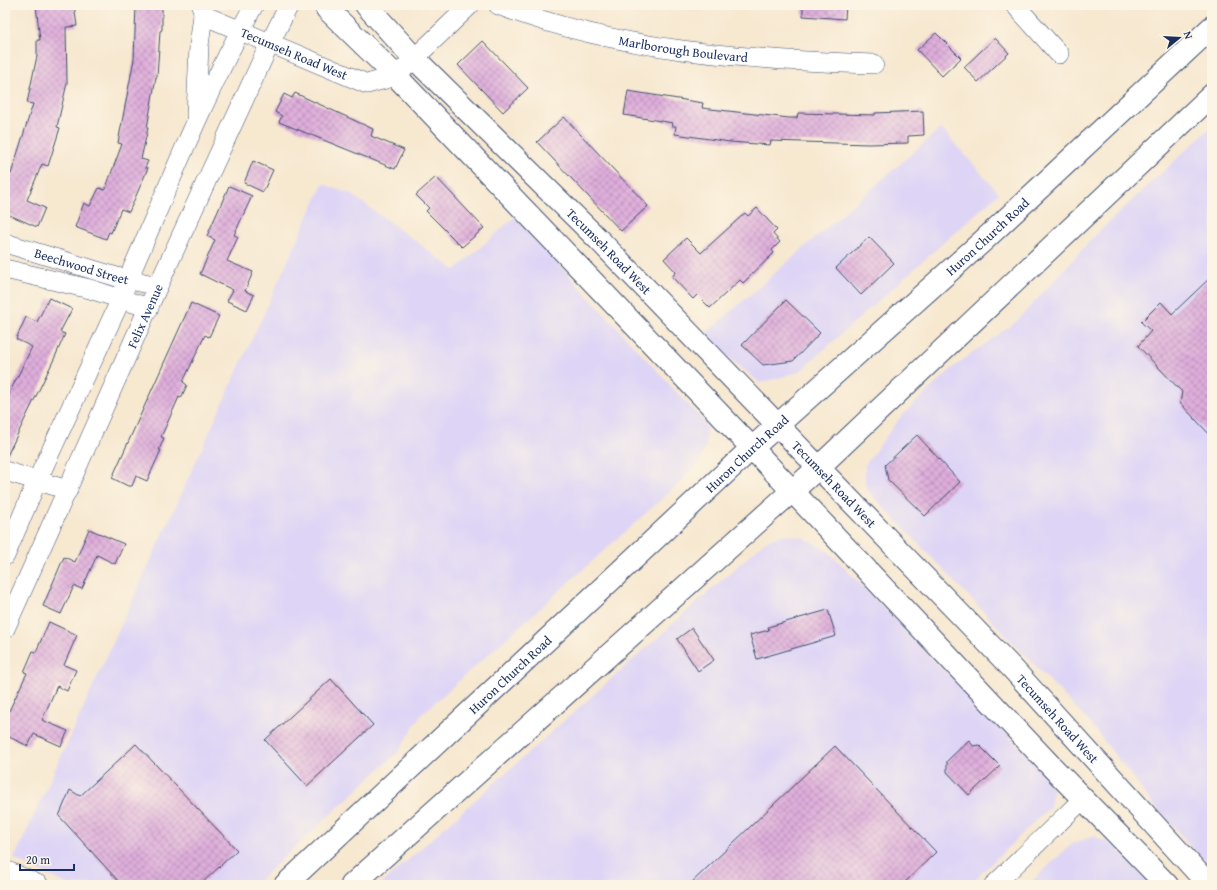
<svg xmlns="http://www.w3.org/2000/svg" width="1217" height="890" font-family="'Gentium Book Plus',serif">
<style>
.built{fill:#ded5f6}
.building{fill:url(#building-cross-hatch)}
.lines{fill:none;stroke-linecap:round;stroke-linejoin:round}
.street-casing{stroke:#3c4b6f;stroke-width:20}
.secondary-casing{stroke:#3c4b6f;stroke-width:24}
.highway-casing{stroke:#3c4b6f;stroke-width:24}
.street{stroke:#fff;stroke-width:19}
.secondary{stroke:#fff;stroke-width:22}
.highway{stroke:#fff;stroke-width:22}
.labels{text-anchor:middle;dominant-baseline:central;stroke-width:3;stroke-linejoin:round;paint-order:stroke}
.street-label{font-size:13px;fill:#1b2f5e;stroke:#fcf5e5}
</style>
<defs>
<pattern id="building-cross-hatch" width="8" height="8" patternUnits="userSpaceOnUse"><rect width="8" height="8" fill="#dfaedb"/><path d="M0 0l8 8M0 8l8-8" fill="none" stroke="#b48eb5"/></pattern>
</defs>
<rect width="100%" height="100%" fill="#fcf5e5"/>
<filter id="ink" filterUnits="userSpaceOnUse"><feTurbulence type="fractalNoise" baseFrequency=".025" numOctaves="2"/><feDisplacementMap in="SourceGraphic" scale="8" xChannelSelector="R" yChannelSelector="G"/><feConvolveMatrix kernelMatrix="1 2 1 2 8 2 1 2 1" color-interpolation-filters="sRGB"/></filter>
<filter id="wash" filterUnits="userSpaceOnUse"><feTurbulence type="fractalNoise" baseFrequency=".012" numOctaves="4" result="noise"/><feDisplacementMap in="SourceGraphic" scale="16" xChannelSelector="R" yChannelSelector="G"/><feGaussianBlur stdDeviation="0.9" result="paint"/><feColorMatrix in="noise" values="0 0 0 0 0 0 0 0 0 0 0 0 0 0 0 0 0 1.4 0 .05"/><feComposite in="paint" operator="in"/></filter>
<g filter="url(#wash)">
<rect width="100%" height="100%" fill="#f7e8d0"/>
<g class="built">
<path d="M 1212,126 L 1212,869 L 1153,804 L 1090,723 L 871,494 L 865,485 L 865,465 L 902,415 L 955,366 L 1017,321 L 1099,231 Z"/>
<path d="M 941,128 L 999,193 L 799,372 L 760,383 L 703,336 Z"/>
<path d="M 323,184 L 351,194 L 455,270 L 515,217 L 706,424 L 706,445 L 699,462 L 676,486 L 421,715 L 398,752 L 254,885 L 69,885 L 14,859 Z"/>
<path d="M 785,534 L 805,538 L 829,552 L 1049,777 L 1053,792 L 1050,807 L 969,885 L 380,885 L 767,540 Z"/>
<path d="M 1094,836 L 1115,846 L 1152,885 L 1028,885 L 1073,843 Z"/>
</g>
<g id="blocks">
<g class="building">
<path d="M 36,5 L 74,5 L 77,26 L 66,27 L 67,83 L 57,127 L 60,128 L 48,166 L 42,164 L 27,200 L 45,208 L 37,227 L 5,213 L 5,172 L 11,174 L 33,104 L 27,103 L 37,56 L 37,40 L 40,40 Z"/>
<path d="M 136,5 L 162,5 L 162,30 L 160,31 L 157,77 L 156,77 L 147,128 L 148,128 L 141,159 L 148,161 L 145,168 L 148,168 L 129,212 L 121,209 L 111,233 L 109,232 L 106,239 L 75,227 L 84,203 L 90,206 L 99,188 L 105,190 L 122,144 L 118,143 L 134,59 Z"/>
<path d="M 803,5 L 846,5 L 845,19 L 803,16 Z"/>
<path d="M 936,33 L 961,58 L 942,76 L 917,50 Z"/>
<path d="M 995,38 L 1009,53 L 978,82 L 964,67 Z"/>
<path d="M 483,41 L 528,88 L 503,112 L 458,65 Z"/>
<path d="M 628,91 L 703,103 L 702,108 L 789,118 L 797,118 L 798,113 L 875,115 L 875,113 L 923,111 L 924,135 L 908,136 L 908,143 L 868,144 L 771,141 L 770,145 L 730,142 L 675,134 L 676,126 L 672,126 L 673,123 L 624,115 Z"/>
<path d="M 295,93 L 373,129 L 371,136 L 404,150 L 395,169 L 279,122 L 282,116 L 275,112 L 284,94 L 292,98 Z"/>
<path d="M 564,117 L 648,206 L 621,231 L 537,142 Z"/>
<path d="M 253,161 L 273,170 L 263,192 L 244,183 Z"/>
<path d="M 436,177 L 484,228 L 462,247 L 426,211 L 429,208 L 416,195 Z"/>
<path d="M 229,186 L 252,196 L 234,235 L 238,237 L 227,261 L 253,272 L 245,291 L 254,295 L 247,310 L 227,301 L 233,290 L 200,274 L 215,240 L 207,236 Z"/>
<path d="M 757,208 L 777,230 L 773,234 L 780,242 L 772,250 L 774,253 L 743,283 L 740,280 L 710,308 L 697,295 L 693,299 L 672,277 L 676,272 L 664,259 L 686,238 L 701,253 L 745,213 L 748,216 Z"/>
<path d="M 869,237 L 894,263 L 861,295 L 836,268 Z"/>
<path d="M 1212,276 L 1212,437 L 1180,403 L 1182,392 L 1138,346 L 1151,331 L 1141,322 L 1161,302 L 1172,314 Z"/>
<path d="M 49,298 L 72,309 L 60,332 L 65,334 L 55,357 L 5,460 L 5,402 L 32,347 L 16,339 L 26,317 L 37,322 Z"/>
<path d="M 786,300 L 820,333 L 793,361 L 763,365 L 742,345 Z"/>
<path d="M 191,303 L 219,316 L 209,337 L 205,335 L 183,382 L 187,385 L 181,398 L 179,397 L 161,437 L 164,438 L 159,450 L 161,450 L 147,481 L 136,476 L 132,486 L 128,486 L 112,478 Z"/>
<path d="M 917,435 L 960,482 L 925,516 L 888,480 L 885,465 Z"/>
<path d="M 89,529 L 124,544 L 115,564 L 97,555 L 82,589 L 74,586 L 61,614 L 43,606 L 64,557 L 75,562 Z"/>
<path d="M 828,610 L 836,636 L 757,659 L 750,635 L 769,630 L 768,627 Z"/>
<path d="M 49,622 L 77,635 L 64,665 L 76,670 L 67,691 L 57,686 L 42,720 L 68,731 L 61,746 L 34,734 L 28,746 L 5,735 L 5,712 L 8,713 L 27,673 L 24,672 L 33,651 L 36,652 Z"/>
<path d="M 692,628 L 714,660 L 698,671 L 677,639 Z"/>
<path d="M 331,679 L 373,725 L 307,786 L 265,740 Z"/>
<path d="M 969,740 L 973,746 L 979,745 L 1000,766 L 969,795 L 947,772 L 947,761 Z"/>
<path d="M 136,744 L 237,850 L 200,885 L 122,885 L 59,816 L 70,790 L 80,796 Z"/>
<path d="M 835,746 L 936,852 L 902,885 L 689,885 Z"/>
</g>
</g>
</g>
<g filter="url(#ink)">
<use href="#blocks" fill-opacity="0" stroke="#3c4b6f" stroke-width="1"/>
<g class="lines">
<defs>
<g id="street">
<path id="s1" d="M 498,5 C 617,51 748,60 874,64"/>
<path d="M 1015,5 L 1059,54"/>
<path id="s2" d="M 203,15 L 367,84 L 396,76 L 470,5"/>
<path d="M 196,115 L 199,46 L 203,15 L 202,5"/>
<path id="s3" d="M 5,243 L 117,277 L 158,286"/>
<path d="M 5,269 L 90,289 L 149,308"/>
<path d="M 5,471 L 68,490"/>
<path d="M 5,556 L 37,481 L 121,299 L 128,279 C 168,188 205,93 254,5"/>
<path id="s4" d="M 5,629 L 158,286 L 270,43 L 289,5"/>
<path d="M 5,870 L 39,885"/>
<path d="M 994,885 L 1083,799"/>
</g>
<g id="secondary">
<path d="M 325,5 L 327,9 L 396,76 L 752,448 L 1051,766 L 1167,885"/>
<path id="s5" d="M 366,5 L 414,58 L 599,240 L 1012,668 L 1209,885"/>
</g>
<g id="highway">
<path id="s6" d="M 285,885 L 752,448 L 984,240 L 1212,27"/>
<path d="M 352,885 L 819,467 L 1212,95"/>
</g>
</defs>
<use href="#street" class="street-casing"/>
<use href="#secondary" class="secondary-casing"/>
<use href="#highway" class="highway-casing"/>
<use href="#street" class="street"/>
<use href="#secondary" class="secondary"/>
<use href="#highway" class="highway"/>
</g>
</g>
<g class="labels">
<g class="street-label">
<text stroke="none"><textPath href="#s1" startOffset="191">Marlborough Boulevard</textPath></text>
<text stroke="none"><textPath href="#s2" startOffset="99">Tecumseh Road West</textPath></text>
<text stroke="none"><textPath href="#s6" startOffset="956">Huron Church Road</textPath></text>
<text stroke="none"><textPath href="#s5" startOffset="346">Tecumseh Road West</textPath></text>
<text stroke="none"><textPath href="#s3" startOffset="80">Beechwood Street</textPath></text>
<text stroke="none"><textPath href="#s4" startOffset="343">Felix Avenue</textPath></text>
<text stroke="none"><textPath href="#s6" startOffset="632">Huron Church Road</textPath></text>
<text stroke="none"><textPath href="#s5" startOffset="670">Tecumseh Road West</textPath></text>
<text stroke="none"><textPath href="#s6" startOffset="308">Huron Church Road</textPath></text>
<text stroke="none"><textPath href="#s5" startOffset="994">Tecumseh Road West</textPath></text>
</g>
</g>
<rect width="1217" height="890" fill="none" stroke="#fcf5e5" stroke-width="20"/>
<g transform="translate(1179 38) rotate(72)" stroke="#fcf5e5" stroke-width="3" paint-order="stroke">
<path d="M0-3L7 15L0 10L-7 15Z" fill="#1b2f5e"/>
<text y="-6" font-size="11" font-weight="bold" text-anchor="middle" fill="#1b2f5e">N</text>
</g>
<path d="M20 864v6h54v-6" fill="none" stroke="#1b2f5e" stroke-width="2"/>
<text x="26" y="864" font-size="12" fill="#1b2f5e" stroke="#fcf5e5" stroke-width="3" paint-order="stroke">20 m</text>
</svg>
